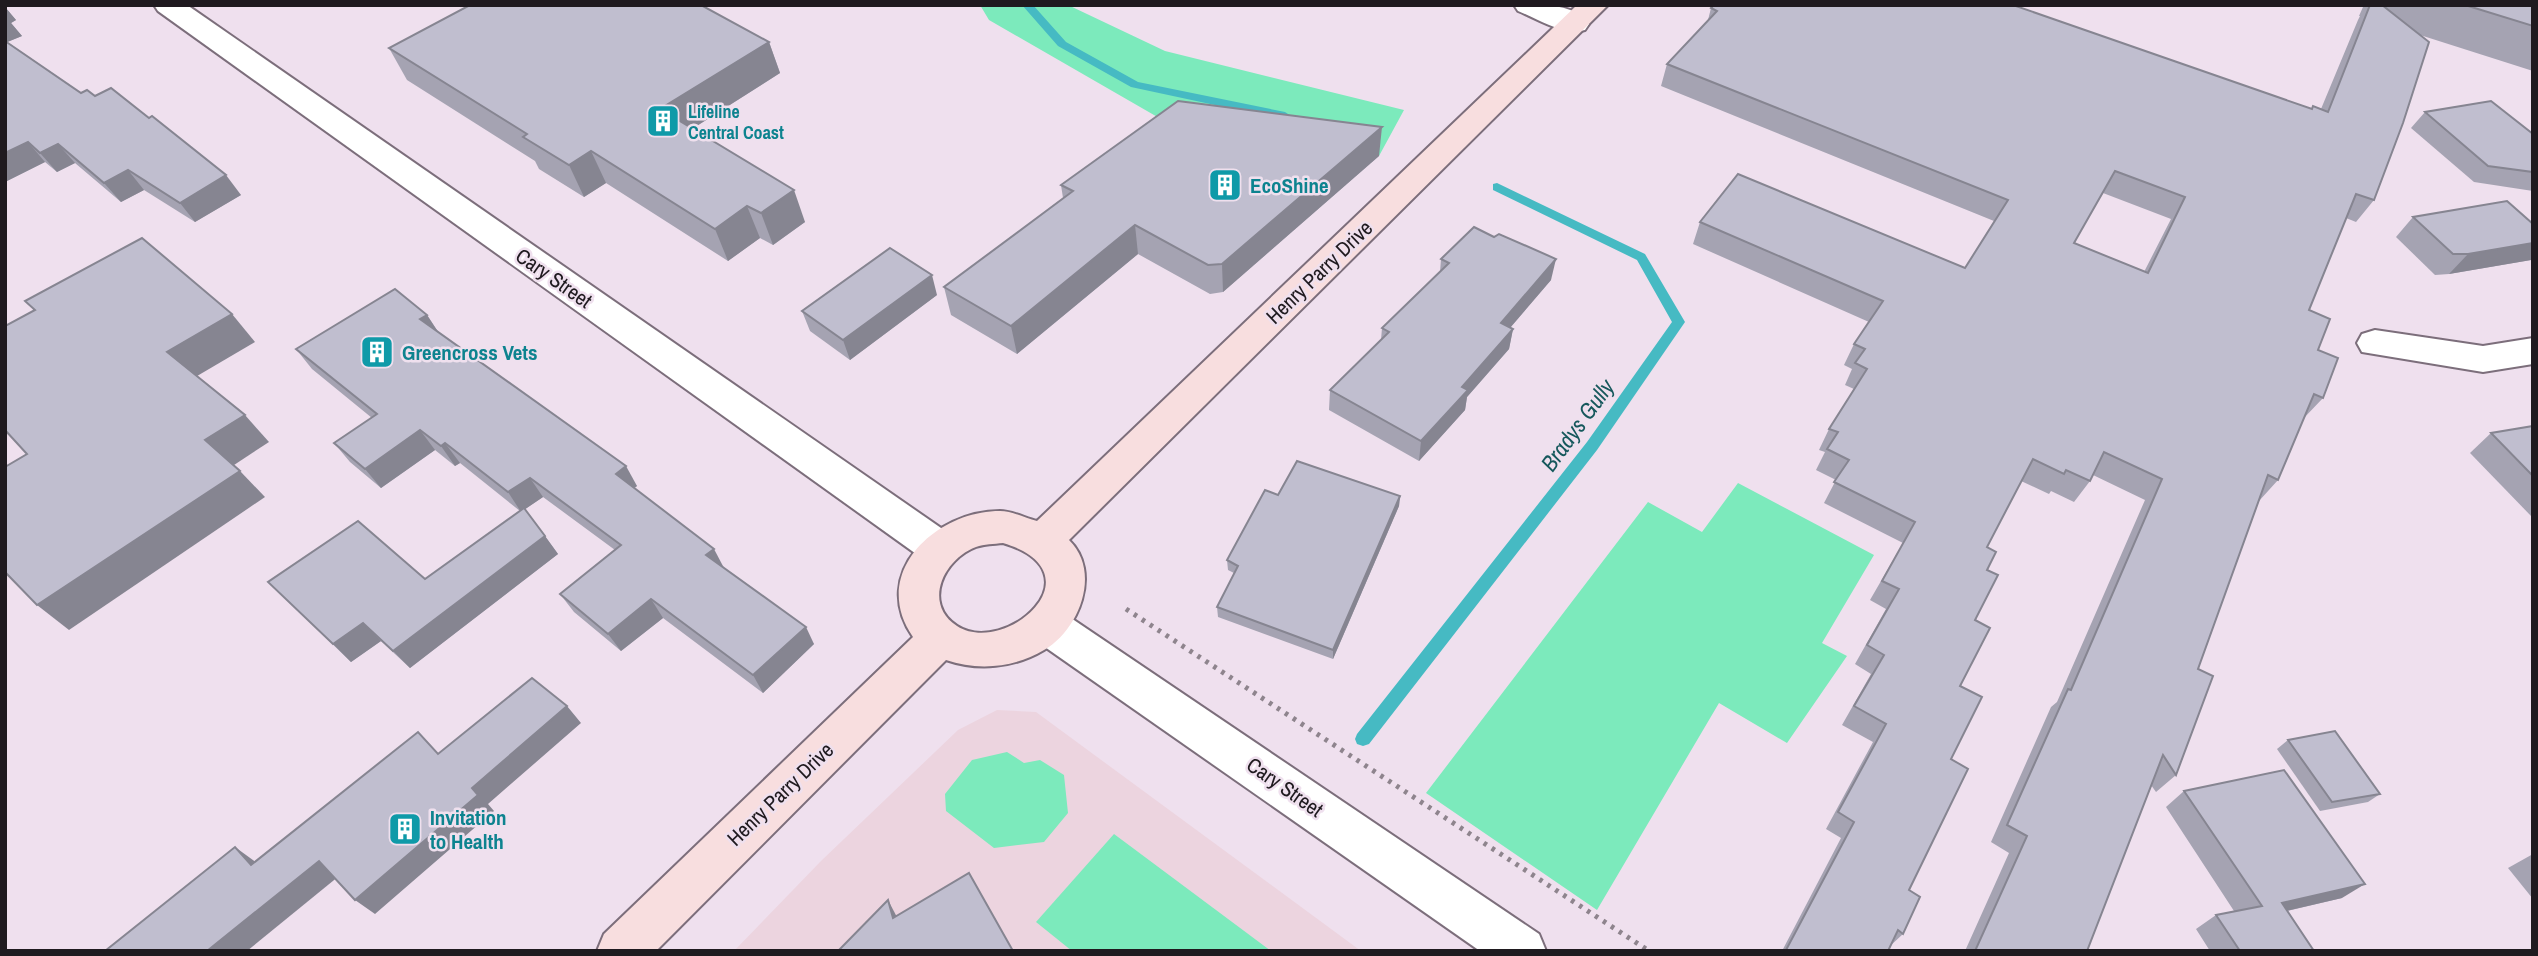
<svg xmlns="http://www.w3.org/2000/svg" width="2538" height="956" font-family="'Archivo Narrow',sans-serif">
<style>
.education{fill:#ecd4df}
.green{fill:#7ceabc}
.lines{fill:none;stroke-linecap:round;stroke-linejoin:round}
.stream{fill:#46bac3;fill-rule:evenodd}
.minor-casing{stroke:#7c6e7b;stroke-width:4}
.tertiary-casing{stroke:#7c6e7b;stroke-width:4}
.secondary-casing{stroke:#7c6e7b;stroke-width:4}
.path{stroke:#8e848d;stroke-width:5;stroke-dasharray:3.5 6;stroke-linecap:butt}
.minor{fill:#fff;fill-rule:evenodd}
.tertiary{fill:#fff;fill-rule:evenodd}
.secondary{fill:#f8dedf;fill-rule:evenodd}
.wall{fill:#a5a3b2;fill-rule:evenodd}
.shaded-wall{fill:#868591}
.building{fill:#c0becf;stroke:#868591;stroke-width:2;fill-rule:evenodd}
.labels{text-anchor:middle;dominant-baseline:central;stroke-width:5;stroke-linejoin:round;paint-order:stroke}
.far-culture-label{font-size:18px;font-weight:bold;fill:#0d838f;stroke:#efe0ee;text-anchor:start}
.culture-label{font-size:21px;font-weight:bold;fill:#0d838f;stroke:#efe0ee;text-anchor:start}
.street-label{font-size:21px;fill:#1f1a1f;stroke:#efe0ee}
.water-label{font-size:23px;font-style:italic;fill:#16585c;stroke:#efe0ee}
</style>
<rect width="100%" height="100%" fill="#efe0ee"/>
<path class="education" d="M 997,710 L 1036,712 L 1361,951 L 734,951 L 821,861 L 958,730 Z"/>
<g class="green">
<path d="M 980,5 L 1068,5 L 1165,51 L 1404,110 L 1379,156 L 1180,130 L 989,20 Z"/>
<path d="M 1738,483 L 1874,555 L 1822,643 L 1847,656 L 1787,743 L 1719,703 L 1597,910 L 1426,793 L 1648,502 L 1702,532 Z"/>
<path d="M 1007,752 L 1024,763 L 1040,760 L 1064,775 L 1068,813 L 1044,842 L 994,848 L 946,811 L 945,794 L 972,760 Z"/>
<path d="M 1114,834 L 1271,951 L 1072,951 L 1036,922 Z"/>
</g>
<g class="lines">
<g class="stream">
<path d="M 1022,5 L 1033,5 L 1066,42 L 1138,82 L 1285,112 L 1291,116 L 1285,120 L 1131,87 L 1058,46 Z"/>
<path d="M 1497,183 L 1645,254 L 1685,322 L 1597,450 L 1369,744 L 1363,746 L 1357,744 L 1355,739 L 1357,734 L 1587,442 L 1672,322 L 1637,260 L 1493,190 L 1493,184 Z"/>
</g>
<defs>
<g id="minor">
<path d="M 1514,5 C 1537,5 1574,2 1589,24 L 1585,30 C 1563,36 1538,19 1518,11 Z"/>
<path d="M 2375,330 L 2483,346 L 2533,338 L 2533,364 L 2483,372 L 2362,352 L 2357,343 L 2362,334 Z"/>
</g>
<g id="tertiary">
<path d="M 154,5 L 187,5 L 954,537 L 960,549 L 954,561 L 940,565 L 926,561 L 158,11 Z"/>
<path d="M 1047,607 L 1062,612 L 1539,934 L 1546,951 L 1480,951 L 1032,638 L 1026,625 L 1032,612 Z"/>
</g>
<path id="secondary" d="M 1577,5 L 1608,5 L 1069,540 C 1102,572 1079,630 1044,650 C 1014,668 978,671 946,660 L 656,951 L 597,951 L 604,934 L 913,637 C 869,574 935,511 1000,511 C 1012,511 1025,518 1037,521 ZM 1003,543 C 1102,573 1005,657 957,626 C 922,603 944,559 976,547 C 984,544 994,544 1003,543 Z"/>
</defs>
<use href="#minor" class="minor-casing"/>
<use href="#tertiary" class="tertiary-casing"/>
<use href="#secondary" class="secondary-casing"/>
<path class="path" d="M 1126,609 L 1649,951"/>
<use href="#minor" class="minor"/>
<use href="#tertiary" class="tertiary"/>
<use href="#secondary" class="secondary"/>
</g>
<g class="wall">
<path d="M 2358,5 L 2533,5 L 2533,71 L 2420,35 L 2374,200 L 2356,222 L 2346,218 L 2309,310 L 2318,350 L 2323,398 L 2303,419 L 2278,480 L 2259,501 L 2198,669 L 2176,775 L 2156,792 L 2151,785 L 2087,951 L 1965,951 L 2009,853 L 1991,842 L 2051,707 L 2057,702 L 2145,500 L 2093,475 L 2090,481 L 2074,502 L 2051,491 L 2049,494 L 2021,481 L 1987,547 L 1987,570 L 1960,686 L 1951,759 L 1909,890 L 1903,934 L 1890,946 L 1888,951 L 1782,951 L 1841,838 L 1826,829 L 1873,742 L 1842,725 L 1871,674 L 1855,664 L 1886,609 L 1870,600 L 1903,543 L 1824,503 L 1836,480 L 1816,470 L 1825,452 L 1819,450 L 1829,429 L 1854,389 L 1845,385 L 1852,369 L 1844,365 L 1854,344 L 1869,322 L 1693,244 L 1700,222 L 1965,268 L 1994,221 L 1661,86 L 1667,64 L 1708,20 L 1711,8 L 2311,109 L 2313,106 L 2321,109 L 2358,20 L 2360,16 L 2359,16 L 2363,7 ZM 2103,193 L 2171,219 L 2144,272 L 2074,243 Z"/>
<path d="M 5,7 L 16,20 L 11,23 L 22,36 L 7,42 L 81,93 L 241,195 L 195,222 L 144,190 L 121,202 L 75,163 L 57,172 L 45,162 L 5,182 Z"/>
<path d="M 769,42 L 780,73 L 692,129 L 805,222 L 773,245 L 760,238 L 728,261 L 606,183 L 584,197 L 539,169 L 535,161 L 407,80 L 389,48 Z"/>
<path d="M 2425,112 L 2533,134 L 2533,191 L 2474,182 L 2411,128 Z"/>
<path d="M 1379,156 L 1223,292 L 1210,294 L 1138,254 L 1017,354 L 951,315 L 944,287 L 1063,198 L 1061,185 Z"/>
<path d="M 2413,217 L 2533,224 L 2533,258 L 2531,260 L 2449,274 L 2435,275 L 2396,237 Z"/>
<path d="M 1441,259 L 1551,280 L 1510,328 L 1513,329 L 1509,349 L 1467,397 L 1465,410 L 1419,461 L 1329,410 L 1330,390 L 1381,340 L 1382,328 L 1440,272 Z"/>
<path d="M 937,295 L 850,360 L 810,331 L 802,311 Z"/>
<path d="M 427,315 L 439,333 L 637,486 L 634,488 L 724,568 L 814,644 L 763,693 L 663,618 L 621,651 L 574,612 L 560,594 L 615,550 L 543,497 L 525,509 L 558,554 L 410,668 L 381,641 L 351,662 L 268,582 L 425,579 L 520,511 L 460,463 L 455,466 L 435,450 L 381,488 L 350,462 L 334,443 L 372,418 L 312,369 L 296,349 Z"/>
<path d="M 2533,426 L 2533,518 L 2470,453 L 2491,433 Z"/>
<path d="M 1278,495 L 1400,496 L 1399,506 L 1333,659 L 1218,617 L 1217,607 L 1234,573 L 1228,570 L 1227,560 Z"/>
<path d="M 2288,740 L 2380,794 L 2368,802 L 2320,811 L 2277,749 Z"/>
<path d="M 2184,791 L 2342,898 L 2287,911 L 2314,951 L 2210,951 L 2196,929 L 2216,915 L 2234,911 L 2166,807 Z"/>
<path d="M 2533,854 L 2533,899 L 2508,868 Z"/>
</g>
<g class="shaded-wall">
<path d="M 5,7 L 16,20 L 11,23 L 22,36 L 5,43 Z"/>
<path d="M 769,42 L 780,73 L 673,141 L 660,109 Z"/>
<path d="M 1382,127 L 1379,156 L 1223,292 L 1222,264 Z"/>
<path d="M 28,142 L 45,162 L 5,182 L 5,153 Z"/>
<path d="M 58,144 L 75,163 L 57,172 L 40,153 Z"/>
<path d="M 591,151 L 606,183 L 584,197 L 569,165 Z"/>
<path d="M 128,170 L 144,190 L 121,202 L 104,183 Z"/>
<path d="M 226,175 L 241,195 L 195,222 L 180,203 Z"/>
<path d="M 794,190 L 805,222 L 773,245 L 761,213 Z"/>
<path d="M 747,206 L 760,238 L 728,261 L 715,229 Z"/>
<path d="M 1135,225 L 1138,254 L 1017,354 L 1011,326 Z"/>
<path d="M 2533,243 L 2533,258 L 2531,260 L 2449,274 L 2468,254 Z"/>
<path d="M 1556,259 L 1551,280 L 1497,343 L 1501,323 Z"/>
<path d="M 932,275 L 937,295 L 850,360 L 843,340 Z"/>
<path d="M 232,314 L 255,342 L 192,379 L 167,352 Z"/>
<path d="M 427,315 L 440,335 L 420,319 Z"/>
<path d="M 1513,329 L 1509,349 L 1467,397 L 1465,410 L 1419,461 L 1421,441 L 1462,387 Z"/>
<path d="M 245,415 L 269,442 L 231,467 L 205,440 Z"/>
<path d="M 420,430 L 435,450 L 381,488 L 365,469 Z"/>
<path d="M 445,443 L 460,463 L 455,466 L 441,446 Z"/>
<path d="M 626,466 L 637,486 L 628,493 L 616,474 Z"/>
<path d="M 240,471 L 265,497 L 69,630 L 37,605 Z"/>
<path d="M 530,478 L 543,497 L 521,512 L 508,492 Z"/>
<path d="M 1400,496 L 1399,506 L 1333,659 L 1333,650 Z"/>
<path d="M 545,536 L 558,554 L 410,668 L 393,651 Z"/>
<path d="M 714,549 L 724,568 L 706,555 Z"/>
<path d="M 651,599 L 663,618 L 621,651 L 608,634 Z"/>
<path d="M 363,623 L 381,641 L 351,662 L 333,644 Z"/>
<path d="M 806,627 L 814,644 L 763,693 L 753,675 Z"/>
<path d="M 567,706 L 581,723 L 488,804 L 494,811 L 375,914 L 355,900 L 472,788 Z"/>
<path d="M 235,847 L 257,863 L 251,865 Z"/>
<path d="M 319,861 L 339,876 L 247,951 L 207,951 Z"/>
<path d="M 2365,884 L 2342,898 L 2260,917 L 2282,903 Z"/>
<path d="M 888,900 L 899,921 L 893,918 Z"/>
</g>
<g class="building">
<path d="M 470,5 L 701,5 L 769,42 L 660,109 L 794,190 L 761,213 L 747,206 L 715,229 L 591,151 L 569,165 L 523,137 L 527,134 L 389,48 Z"/>
<path d="M 1714,5 L 2013,5 L 2312,109 L 2313,106 L 2328,112 L 2370,5 L 2382,5 L 2429,42 L 2403,123 L 2374,200 L 2356,194 L 2309,310 L 2330,319 L 2318,350 L 2338,358 L 2323,398 L 2314,394 L 2278,480 L 2268,475 L 2198,669 L 2213,676 L 2176,775 L 2163,755 L 2087,951 L 1975,951 L 2027,836 L 2007,825 L 2068,689 L 2071,690 L 2162,479 L 2104,452 L 2090,481 L 2066,470 L 2064,474 L 2033,459 L 1987,547 L 1996,552 L 1987,570 L 1998,575 L 1975,620 L 1990,628 L 1960,686 L 1982,697 L 1951,759 L 1968,769 L 1909,890 L 1920,897 L 1903,934 L 1898,930 L 1888,951 L 1786,950 L 1854,822 L 1838,812 L 1886,724 L 1854,706 L 1884,655 L 1867,645 L 1899,589 L 1882,581 L 1915,522 L 1834,482 L 1849,460 L 1827,449 L 1838,432 L 1829,429 L 1867,369 L 1855,363 L 1865,349 L 1854,344 L 1883,301 L 1700,222 L 1738,174 L 1965,268 L 2008,200 L 1667,64 L 1717,11 L 1711,8 ZM 2115,171 L 2185,197 L 2148,273 L 2074,243 Z"/>
<path d="M 2465,5 L 2533,5 L 2533,26 Z"/>
<path d="M 5,41 L 81,93 L 87,90 L 95,96 L 111,88 L 149,118 L 152,116 L 226,175 L 180,203 L 128,170 L 104,183 L 58,144 L 40,153 L 28,142 L 5,153 Z"/>
<path d="M 1178,101 L 1382,127 L 1222,264 L 1208,265 L 1135,225 L 1011,326 L 944,287 L 1073,191 L 1061,185 Z"/>
<path d="M 2491,101 L 2533,134 L 2533,172 L 2488,166 L 2425,112 Z"/>
<path d="M 2507,201 L 2533,224 L 2533,243 L 2468,254 L 2453,254 L 2413,217 Z"/>
<path d="M 1474,227 L 1494,237 L 1499,234 L 1556,259 L 1501,323 L 1513,329 L 1462,387 L 1468,390 L 1421,441 L 1330,390 L 1389,332 L 1382,328 L 1449,263 L 1441,259 Z"/>
<path d="M 142,238 L 232,314 L 167,352 L 245,415 L 205,440 L 240,471 L 37,605 L 5,572 L 5,467 L 27,454 L 5,430 L 5,326 L 35,310 L 25,301 Z"/>
<path d="M 890,248 L 932,275 L 843,340 L 802,311 Z"/>
<path d="M 395,289 L 427,315 L 420,319 L 626,466 L 616,474 L 714,549 L 706,555 L 806,627 L 753,675 L 651,599 L 608,634 L 560,594 L 621,545 L 530,478 L 508,492 L 445,443 L 441,446 L 420,430 L 365,469 L 334,443 L 377,414 L 296,349 Z"/>
<path d="M 2533,426 L 2533,476 L 2491,433 Z"/>
<path d="M 1297,461 L 1400,496 L 1333,650 L 1217,607 L 1238,566 L 1227,560 L 1265,490 L 1278,495 Z"/>
<path d="M 524,508 L 545,536 L 393,651 L 363,623 L 333,644 L 268,582 L 358,521 L 425,579 Z"/>
<path d="M 532,678 L 567,706 L 472,788 L 478,795 L 355,900 L 319,861 L 207,951 L 105,951 L 235,847 L 251,865 L 418,732 L 438,754 Z"/>
<path d="M 2335,731 L 2380,794 L 2332,802 L 2288,740 Z"/>
<path d="M 2284,770 L 2365,884 L 2282,903 L 2314,951 L 2240,951 L 2216,915 L 2262,906 L 2184,791 Z"/>
<path d="M 969,873 L 1013,951 L 838,951 L 888,900 L 893,918 Z"/>
</g>
<defs>
<symbol id="building-square" viewBox="-11 -11 22 22"><rect x="-9" y="-9" width="18" height="18" rx="4" fill="#0f9aa8" stroke="#efe0ee"/><path d="M-4-6H4V6H1V3H-1V6H-4ZM-2.5-4.3h1.7v1.8h-1.7ZM.8-4.3h1.7v1.8H.8ZM-2.5-1h1.7V.8h-1.7ZM.8-1h1.7V.8H.8Z" fill="#fff"/></symbol>
</defs>
<g fill-rule="evenodd">
<use href="#building-square" x="644" y="102" width="38" height="38"/>
<use href="#building-square" x="1206" y="166" width="38" height="38"/>
<use href="#building-square" x="358" y="333" width="38" height="38"/>
<use href="#building-square" x="386" y="810" width="38" height="38"/>
</g>
<g class="labels">
<g class="far-culture-label">
<text x="688" y="111">Lifeline<tspan x="688" dy="21">Central Coast</tspan></text>
</g>
<g class="culture-label">
<text x="1250" y="185">EcoShine</text>
<text x="402" y="352">Greencross Vets</text>
<text x="430" y="817">Invitation<tspan x="430" dy="24">to Health</tspan></text>
</g>
<g class="street-label">
<text transform="translate(1319 272) rotate(-44)">Henry Parry Drive</text>
<text transform="translate(554 278) rotate(35)">Cary Street</text>
<text transform="translate(1285 787) rotate(35)">Cary Street</text>
<text transform="translate(780 794) rotate(-44)">Henry Parry Drive</text>
</g>
<g class="water-label">
<text transform="translate(1577 425) rotate(-54)">Bradys Gully</text>
</g>
</g>
<rect width="2538" height="956" fill="none" stroke="#1f1a1f" stroke-width="14"/>
</svg>
